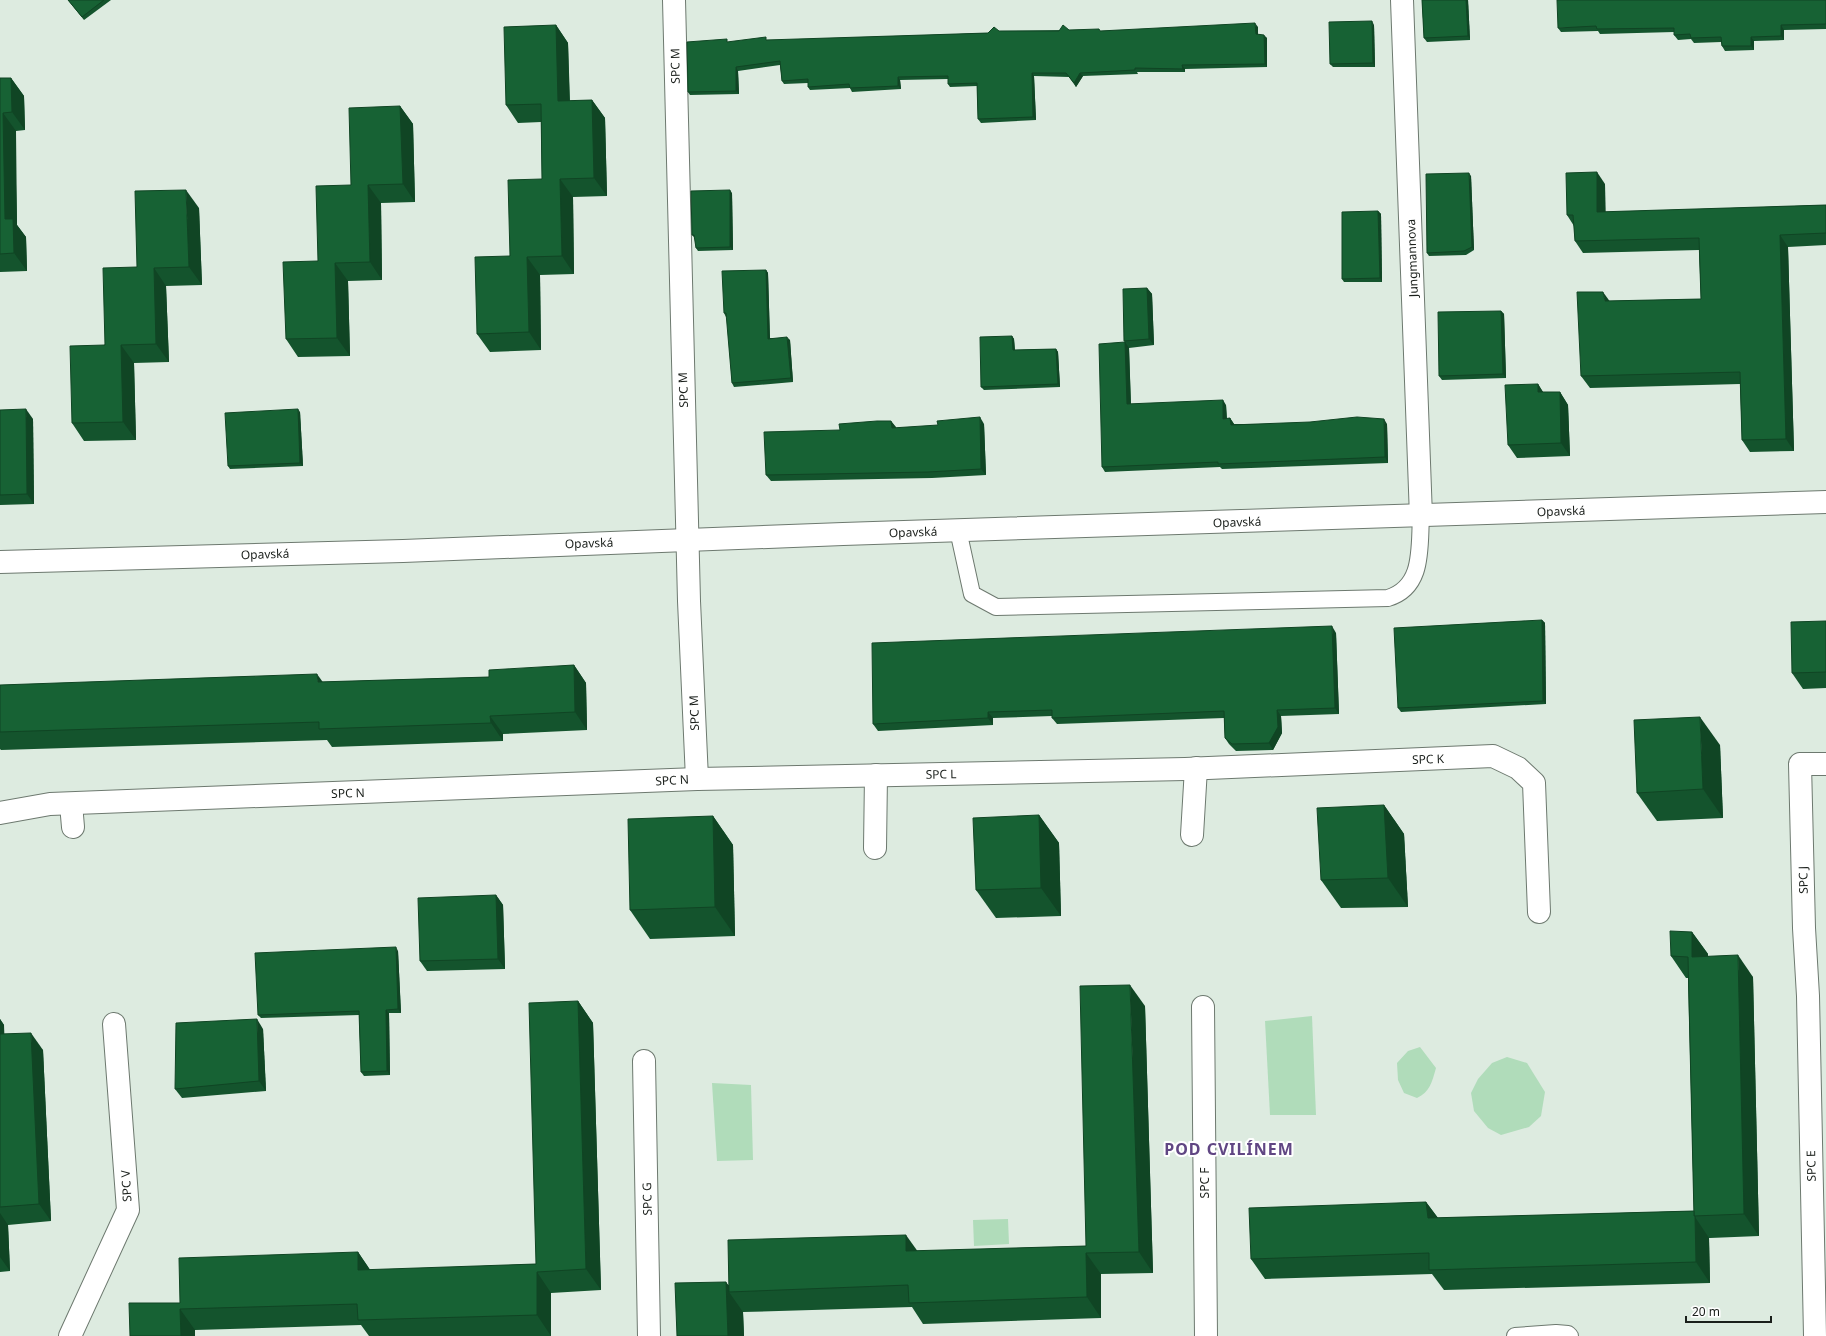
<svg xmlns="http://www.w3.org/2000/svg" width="1826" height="1336" font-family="'Noto Sans',sans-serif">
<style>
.grass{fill:#b0dcba}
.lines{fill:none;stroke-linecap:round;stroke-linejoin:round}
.lane-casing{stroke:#6d796f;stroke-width:18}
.street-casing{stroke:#6d796f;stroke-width:24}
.secondary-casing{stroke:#6d796f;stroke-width:24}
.lane{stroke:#fff;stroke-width:16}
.street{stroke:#fff;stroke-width:22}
.secondary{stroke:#fff;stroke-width:22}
.wall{fill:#14542d}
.shaded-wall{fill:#104524}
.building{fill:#176234;stroke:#104524}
.labels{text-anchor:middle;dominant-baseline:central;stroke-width:4;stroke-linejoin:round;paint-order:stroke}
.street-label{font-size:12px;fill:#1a1f1b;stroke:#fff}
.district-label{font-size:16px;font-weight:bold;letter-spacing:1px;fill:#604683;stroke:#fff}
</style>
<rect width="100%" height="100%" fill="#ddebe0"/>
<g class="grass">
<path d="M 1312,1016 L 1316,1115 L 1270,1115 L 1265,1021 Z"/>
<path d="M 1420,1047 L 1436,1068 C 1432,1082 1430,1092 1417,1098 L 1404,1093 L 1398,1080 L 1397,1063 L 1408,1051 Z"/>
<path d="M 1507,1057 L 1527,1063 L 1545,1092 L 1541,1116 L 1529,1127 L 1501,1135 L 1488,1128 L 1474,1111 L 1471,1093 L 1478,1079 L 1492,1063 Z"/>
<path d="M 712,1083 L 751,1085 L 753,1160 L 717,1161 Z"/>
<path d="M 1008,1219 L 1009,1244 L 974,1246 L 973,1220 Z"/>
</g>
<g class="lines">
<defs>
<g id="lane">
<path d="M 958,530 L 972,594 L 996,607 L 1388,598 C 1424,587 1419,548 1421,517"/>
<path d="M 1515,1336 L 1556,1333 L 1568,1334 L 1570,1336"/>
</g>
<g id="street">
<path d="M 674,0 L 689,601 L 697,779"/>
<path d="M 1402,0 L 1421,517"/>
<path d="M 71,804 L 73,827"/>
<path d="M 0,813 L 50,804 L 697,779 L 1185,769 L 1493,756 L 1518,768 L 1534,783 L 1539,912"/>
<path d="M 1192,835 L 1196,768"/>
<path d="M 875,848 L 876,775"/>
<path d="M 1203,1007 L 1206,1336"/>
<path d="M 644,1061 L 649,1336"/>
<path d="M 70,1336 L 128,1210 L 114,1024"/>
<path d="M 1815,1336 L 1808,996 L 1804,928 L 1800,764 L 1826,764"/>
</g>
<path id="secondary" d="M 0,562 L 403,551 L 843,534 L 1826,502"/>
</defs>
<use href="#lane" class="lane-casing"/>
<use href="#street" class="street-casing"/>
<use href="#secondary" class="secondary-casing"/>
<use href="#lane" class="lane"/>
<use href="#street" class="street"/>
<use href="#secondary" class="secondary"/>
</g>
<g class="wall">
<path d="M 68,0 L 111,0 L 84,20 Z"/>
<path d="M 1422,0 L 1468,0 L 1470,40 L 1427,42 L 1424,38 Z"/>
<path d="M 1826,0 L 1826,29 L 1784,30 L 1784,40 L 1754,41 L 1754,50 L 1725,51 L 1722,46 L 1721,42 L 1694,43 L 1691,39 L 1678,40 L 1674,35 L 1674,32 L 1600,34 L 1598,31 L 1561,32 L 1558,28 Z"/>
<path d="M 556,25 L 568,43 L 570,101 L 592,100 L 605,118 L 607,196 L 573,197 L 574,274 L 540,275 L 541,350 L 490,352 L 477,334 L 542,179 L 541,122 L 518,123 L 506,105 Z"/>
<path d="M 1374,25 L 1375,67 L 1333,67 L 1330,64 Z"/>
<path d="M 1258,27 L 1258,35 L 1267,38 L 1267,67 L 1185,69 L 1185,72 L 1137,72 L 1138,74 L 1083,76 L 1076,87 L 1069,77 L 1034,76 L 1036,120 L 981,123 L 978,119 L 977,86 L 950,87 L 948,84 L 948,79 L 900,80 L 901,89 L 852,92 L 850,88 L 810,90 L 808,87 L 808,83 L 784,84 L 782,81 L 780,65 L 738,71 L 739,94 L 690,95 L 688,92 L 729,42 L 988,33 L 999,31 L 1069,30 L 1101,31 Z"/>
<path d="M 0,78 L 11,78 L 24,96 L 25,130 L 16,131 L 16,184 L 17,225 L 26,237 L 27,271 L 0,272 Z"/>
<path d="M 400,106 L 413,124 L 415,202 L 381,203 L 382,280 L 348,281 L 350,356 L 298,357 L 286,339 L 318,261 L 351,185 Z"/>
<path d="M 1471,176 L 1474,250 L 1466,255 L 1429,256 L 1427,253 Z"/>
<path d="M 1605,184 L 1605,212 L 1826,205 L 1826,245 L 1788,247 L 1794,451 L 1750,452 L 1742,440 L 1740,384 L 1590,388 L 1581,376 L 1609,301 L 1701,299 L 1699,250 L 1583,253 L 1575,241 L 1574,226 L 1567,215 Z"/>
<path d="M 732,193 L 733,250 L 698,251 L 696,248 L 695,238 L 692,235 Z"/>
<path d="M 199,208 L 202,285 L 166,286 L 169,362 L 134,363 L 136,440 L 84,441 L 72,423 L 137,267 Z"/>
<path d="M 1378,211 L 1381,214 L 1382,282 L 1344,282 L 1342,279 Z"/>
<path d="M 766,270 L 768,273 L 770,338 L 790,340 L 793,382 L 734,387 L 732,383 L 727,317 L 726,317 L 724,313 Z"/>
<path d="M 1147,288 L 1152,294 L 1154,345 L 1129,348 L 1131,404 L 1226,405 L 1227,419 L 1230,418 L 1234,424 L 1387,424 L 1388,463 L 1222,469 L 1220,467 L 1105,472 L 1102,467 L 1125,342 L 1124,341 Z"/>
<path d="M 1501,311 L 1504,314 L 1506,378 L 1442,380 L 1439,376 Z"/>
<path d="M 1012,336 L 1014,339 L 1015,350 L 1056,349 L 1058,352 L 1060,387 L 984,390 L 981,387 Z"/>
<path d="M 1538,384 L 1543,392 L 1560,392 L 1568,405 L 1570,456 L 1517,458 L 1508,445 Z"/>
<path d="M 0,410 L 33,419 L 34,504 L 0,505 Z"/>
<path d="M 300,412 L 303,466 L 230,469 L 228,466 Z"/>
<path d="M 891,421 L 896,428 L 984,424 L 986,475 L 932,478 L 771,481 L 766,475 L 840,430 Z"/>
<path d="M 1542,620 L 1545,623 L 1546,704 L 1401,712 L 1398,708 Z"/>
<path d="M 1826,621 L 1826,688 L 1803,689 L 1792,673 Z"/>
<path d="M 1336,633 L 1339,714 L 1281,716 L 1282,733 L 1273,750 L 1236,751 L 1229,744 L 1225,738 L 1224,718 L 1057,724 L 1052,718 L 1052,716 L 993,718 L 993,725 L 878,731 L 873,724 Z"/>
<path d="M 574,665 L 586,683 L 587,730 L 503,734 L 503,741 L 332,747 L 327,740 L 1,750 L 0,749 L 0,685 L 323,682 L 489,677 Z"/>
<path d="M 1720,745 L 1723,818 L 1657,821 L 1637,793 Z"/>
<path d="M 1384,805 L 1404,834 L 1408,907 L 1341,908 L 1321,880 Z"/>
<path d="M 1039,815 L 1059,843 L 1061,916 L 996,918 L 976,890 Z"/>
<path d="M 713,816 L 733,845 L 735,936 L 650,939 L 630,910 Z"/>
<path d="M 496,895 L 503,905 L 505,969 L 427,971 L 420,961 Z"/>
<path d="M 1692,932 L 1708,954 L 1708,956 L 1753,977 L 1759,1236 L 1710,1238 L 1709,1238 L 1710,1283 L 1444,1290 L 1432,1274 L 1265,1279 L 1251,1259 L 1426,1202 L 1438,1218 L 1694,1211 L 1688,978 L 1686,978 L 1671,956 Z"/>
<path d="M 398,951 L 401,1013 L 389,1013 L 390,1075 L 364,1076 L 361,1072 L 359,1015 L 261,1018 L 258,1015 Z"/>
<path d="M 578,1001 L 593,1023 L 601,1290 L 551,1293 L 551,1336 L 369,1336 L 361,1325 L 195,1330 L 195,1336 L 130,1336 L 180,1303 L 358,1252 L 370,1270 L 536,1264 Z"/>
<path d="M 1145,1006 L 1153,1273 L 1101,1274 L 1101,1318 L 923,1324 L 912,1307 L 743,1312 L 744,1336 L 677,1336 L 726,1282 L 728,1285 L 917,1251 L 1086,1246 Z"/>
<path d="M 0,1019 L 4,1025 L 4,1034 L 43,1050 L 51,1221 L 8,1225 L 10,1271 L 0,1272 Z"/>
<path d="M 263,1029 L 266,1091 L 182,1098 L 175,1089 Z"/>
</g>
<g class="shaded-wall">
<path d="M 1466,0 L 1468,0 L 1470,40 L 1468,36 Z"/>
<path d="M 1372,21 L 1374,25 L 1375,67 L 1373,63 Z"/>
<path d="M 1255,23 L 1258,27 L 1258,38 L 1256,34 Z"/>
<path d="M 556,25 L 568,43 L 570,119 L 558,101 Z"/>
<path d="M 1781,25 L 1784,30 L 1784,40 L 1781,36 Z"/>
<path d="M 1264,35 L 1267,38 L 1267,67 L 1265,64 Z"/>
<path d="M 1751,37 L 1754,41 L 1754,50 L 1751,46 Z"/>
<path d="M 1182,65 L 1185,69 L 1185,72 L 1183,69 Z"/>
<path d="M 736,67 L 738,71 L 739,94 L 736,91 Z"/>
<path d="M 1032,73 L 1034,76 L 1036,120 L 1033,117 Z"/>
<path d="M 1080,73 L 1083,76 L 1076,87 L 1074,83 Z"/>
<path d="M 898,77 L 900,80 L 901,89 L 898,86 Z"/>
<path d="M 11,78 L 24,96 L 25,130 L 12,112 Z"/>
<path d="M 592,100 L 605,118 L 607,196 L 594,178 Z"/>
<path d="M 400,106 L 413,124 L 415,202 L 403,184 Z"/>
<path d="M 3,113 L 16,131 L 17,225 L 26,237 L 27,271 L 14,253 L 5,219 Z"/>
<path d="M 1597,172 L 1605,184 L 1606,224 L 1597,212 Z"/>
<path d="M 1469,173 L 1471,176 L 1474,250 L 1472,247 Z"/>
<path d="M 560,179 L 573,197 L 574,274 L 562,256 Z"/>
<path d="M 368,185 L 381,203 L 382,280 L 370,262 Z"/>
<path d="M 186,190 L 199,208 L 202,285 L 189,267 Z"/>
<path d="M 730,190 L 732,193 L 733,250 L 730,247 Z"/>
<path d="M 1378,211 L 1381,214 L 1382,282 L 1380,278 Z"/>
<path d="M 1780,235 L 1788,247 L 1794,451 L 1786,439 Z"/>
<path d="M 527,257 L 540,275 L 541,350 L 529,332 Z"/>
<path d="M 335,263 L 348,281 L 350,356 L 337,338 Z"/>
<path d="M 154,268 L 166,286 L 169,362 L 156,344 Z"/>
<path d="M 766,270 L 768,273 L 770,342 L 768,339 Z"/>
<path d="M 1147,288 L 1152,294 L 1154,345 L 1149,339 Z"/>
<path d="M 1603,292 L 1611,303 L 1605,301 Z"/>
<path d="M 1501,311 L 1504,314 L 1506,378 L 1503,374 Z"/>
<path d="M 1012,336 L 1014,339 L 1015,353 L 1013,350 Z"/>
<path d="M 787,337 L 790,340 L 793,382 L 791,378 Z"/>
<path d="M 1125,342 L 1129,348 L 1131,410 L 1127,404 Z"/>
<path d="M 121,345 L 134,363 L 136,440 L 123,422 Z"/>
<path d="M 1056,349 L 1058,352 L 1060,387 L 1058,384 Z"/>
<path d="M 1538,384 L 1546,397 L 1538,392 Z"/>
<path d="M 1560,392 L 1568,405 L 1570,456 L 1561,443 Z"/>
<path d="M 1223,400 L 1226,405 L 1227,424 L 1223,419 Z"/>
<path d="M 26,409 L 33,419 L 34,504 L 27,494 Z"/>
<path d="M 298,409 L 300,412 L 303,466 L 300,463 Z"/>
<path d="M 980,417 L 984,424 L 986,475 L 981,469 Z"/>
<path d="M 1230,418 L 1234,424 L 1235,430 L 1231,425 Z"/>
<path d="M 1384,419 L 1387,424 L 1388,463 L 1385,457 Z"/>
<path d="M 891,421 L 896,427 L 896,434 L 892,428 Z"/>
<path d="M 1542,620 L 1545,623 L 1546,704 L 1543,701 Z"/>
<path d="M 1332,626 L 1336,633 L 1339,714 L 1335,708 Z"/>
<path d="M 574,665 L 586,683 L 587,730 L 575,712 Z"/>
<path d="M 317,674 L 330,692 L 318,682 Z"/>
<path d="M 1277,710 L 1281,716 L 1282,733 L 1273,750 L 1269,743 Z"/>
<path d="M 988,712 L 993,718 L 993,725 L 988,718 Z"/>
<path d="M 490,716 L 503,734 L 503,741 L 491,723 Z"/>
<path d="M 1700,717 L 1720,745 L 1723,818 L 1703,789 Z"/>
<path d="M 1384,805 L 1404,834 L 1408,907 L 1388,878 Z"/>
<path d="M 1039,815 L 1059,843 L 1061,916 L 1041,888 Z"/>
<path d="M 713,816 L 733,845 L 735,936 L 715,907 Z"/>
<path d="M 496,895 L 503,905 L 505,969 L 498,959 Z"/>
<path d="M 1692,932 L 1708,954 L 1708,979 L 1692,957 Z"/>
<path d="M 396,947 L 398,951 L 401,1013 L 398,1009 Z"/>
<path d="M 1738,955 L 1753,977 L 1759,1236 L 1744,1214 Z"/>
<path d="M 1130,985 L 1145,1006 L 1153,1273 L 1139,1252 Z"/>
<path d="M 578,1001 L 593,1023 L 601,1290 L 586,1269 Z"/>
<path d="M 386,1010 L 389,1013 L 390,1075 L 387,1071 Z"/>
<path d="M 0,1019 L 4,1025 L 5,1052 L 0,1045 Z"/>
<path d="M 257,1019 L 263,1029 L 266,1091 L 259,1081 Z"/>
<path d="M 31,1033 L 43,1050 L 51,1221 L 39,1204 Z"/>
<path d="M 1426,1202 L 1441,1222 L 1428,1218 Z"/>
<path d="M 0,1213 L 8,1225 L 10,1271 L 0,1257 Z"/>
<path d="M 1695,1217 L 1709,1238 L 1710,1283 L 1696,1262 Z"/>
<path d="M 906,1235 L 921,1256 L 906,1251 Z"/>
<path d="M 358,1252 L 373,1274 L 358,1270 Z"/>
<path d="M 1086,1253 L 1101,1274 L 1101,1318 L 1087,1297 Z"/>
<path d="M 537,1272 L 551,1293 L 551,1336 L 537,1315 Z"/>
<path d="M 726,1282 L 733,1292 L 729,1292 L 743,1312 L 744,1336 L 728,1336 Z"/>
<path d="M 180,1309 L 195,1330 L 195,1336 L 181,1336 Z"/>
</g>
<g class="building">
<path d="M 68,0 L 104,0 L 82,17 Z"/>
<path d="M 1422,0 L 1466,0 L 1468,36 L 1424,38 Z"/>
<path d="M 1557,0 L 1826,0 L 1826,24 L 1781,25 L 1781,36 L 1751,37 L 1751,46 L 1722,46 L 1721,37 L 1691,38 L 1690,34 L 1674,35 L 1674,28 L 1597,29 L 1596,26 L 1558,28 Z"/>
<path d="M 1372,21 L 1373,63 L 1330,64 L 1329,22 Z"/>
<path d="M 1255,23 L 1256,34 L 1264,35 L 1265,64 L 1182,65 L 1183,69 L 1135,68 L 1135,70 L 1080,73 L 1074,83 L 1066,73 L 1032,73 L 1033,117 L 978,119 L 977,83 L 948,84 L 948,76 L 898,77 L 898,86 L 850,88 L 849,84 L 808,87 L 808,79 L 782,81 L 780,61 L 736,67 L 736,91 L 688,92 L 687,42 L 727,39 L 727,42 L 766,37 L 766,40 L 988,33 L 994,27 L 999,31 L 1059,31 L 1063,25 L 1069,30 L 1099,29 L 1100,31 Z"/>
<path d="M 556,25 L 558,101 L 592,100 L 594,178 L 560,179 L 562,256 L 527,257 L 529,332 L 477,334 L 475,257 L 510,256 L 508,180 L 542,179 L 541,104 L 506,105 L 504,27 Z"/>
<path d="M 0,78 L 11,78 L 12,112 L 3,113 L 5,219 L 13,219 L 14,253 L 0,254 Z"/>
<path d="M 400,106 L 403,184 L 368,185 L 370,262 L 335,263 L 337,338 L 286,339 L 283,262 L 318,261 L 316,186 L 351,185 L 349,108 Z"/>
<path d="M 1597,172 L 1597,212 L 1826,205 L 1826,233 L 1780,235 L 1786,439 L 1742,440 L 1740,372 L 1581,376 L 1577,292 L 1603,292 L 1605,301 L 1701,299 L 1699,238 L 1575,241 L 1573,215 L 1567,215 L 1566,173 Z"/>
<path d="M 1469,173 L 1472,247 L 1464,251 L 1427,253 L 1426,174 Z"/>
<path d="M 186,190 L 189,267 L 154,268 L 156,344 L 121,345 L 123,422 L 72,423 L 70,346 L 105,345 L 103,268 L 137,267 L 135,191 Z"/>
<path d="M 730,190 L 730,247 L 696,248 L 694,235 L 692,235 L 691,191 Z"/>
<path d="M 1378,211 L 1380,278 L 1342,279 L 1342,212 Z"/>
<path d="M 766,270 L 768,339 L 787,337 L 791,378 L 732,383 L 726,313 L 724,313 L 722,271 Z"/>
<path d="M 1147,288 L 1149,339 L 1124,341 L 1123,289 Z"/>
<path d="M 1501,311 L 1503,374 L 1439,376 L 1438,312 Z"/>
<path d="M 1012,336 L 1013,350 L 1056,349 L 1058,384 L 981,387 L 980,337 Z"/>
<path d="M 1125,342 L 1127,404 L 1223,400 L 1223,419 L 1230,418 L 1231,425 L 1310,422 L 1357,417 L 1384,419 L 1385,457 L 1218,464 L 1218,462 L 1102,467 L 1099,344 Z"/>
<path d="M 1538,384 L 1538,392 L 1560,392 L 1561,443 L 1508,445 L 1505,385 Z"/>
<path d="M 26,409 L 27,494 L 0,495 L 0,410 Z"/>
<path d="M 298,409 L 300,463 L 228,466 L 225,413 Z"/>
<path d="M 980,417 L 981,469 L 928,472 L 766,475 L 764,432 L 840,430 L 839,424 L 877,421 L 891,421 L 892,428 L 938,425 L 937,421 Z"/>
<path d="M 1542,620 L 1543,701 L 1398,708 L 1394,628 Z"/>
<path d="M 1826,621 L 1826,672 L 1792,673 L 1791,622 Z"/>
<path d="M 1332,626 L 1335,708 L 1277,710 L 1278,727 L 1269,743 L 1232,744 L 1225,738 L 1224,711 L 1052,718 L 1052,710 L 988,712 L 988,718 L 873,724 L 872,643 Z"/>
<path d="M 574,665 L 575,712 L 490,716 L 491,723 L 319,729 L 319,722 L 0,732 L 0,685 L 317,674 L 318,682 L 489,677 L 489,670 Z"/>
<path d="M 1700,717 L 1703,789 L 1637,793 L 1634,720 Z"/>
<path d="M 1384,805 L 1388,878 L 1321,880 L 1317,808 Z"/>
<path d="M 1039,815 L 1041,888 L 976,890 L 973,818 Z"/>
<path d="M 713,816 L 715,907 L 630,910 L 628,819 Z"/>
<path d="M 496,895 L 498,959 L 420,961 L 418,898 Z"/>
<path d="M 1670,931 L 1692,932 L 1692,957 L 1738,955 L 1744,1214 L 1694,1216 L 1688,957 L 1671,956 Z"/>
<path d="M 396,947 L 398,1009 L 386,1010 L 387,1071 L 361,1072 L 359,1011 L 258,1015 L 255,953 Z"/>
<path d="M 1130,985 L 1139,1252 L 1086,1253 L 1087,1297 L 909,1303 L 908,1285 L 729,1292 L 728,1240 L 906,1235 L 906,1251 L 1086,1246 L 1080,986 Z"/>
<path d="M 578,1001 L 586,1269 L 537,1272 L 537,1315 L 358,1320 L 357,1304 L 180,1309 L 181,1336 L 130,1336 L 129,1303 L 180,1303 L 179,1258 L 358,1252 L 358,1270 L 536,1264 L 529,1003 Z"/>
<path d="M 257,1019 L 259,1081 L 175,1089 L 176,1023 Z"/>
<path d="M 31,1033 L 39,1204 L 0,1207 L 0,1034 Z"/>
<path d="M 1426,1202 L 1428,1218 L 1694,1211 L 1694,1216 L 1695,1216 L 1696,1262 L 1429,1270 L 1429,1253 L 1251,1259 L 1249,1208 Z"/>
<path d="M 726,1282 L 728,1336 L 677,1336 L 675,1283 Z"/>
</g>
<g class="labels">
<g class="street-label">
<text transform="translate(675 66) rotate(-91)">SPC M</text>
<text transform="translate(1412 258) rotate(-92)">Jungmannova</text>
<text transform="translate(683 390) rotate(-92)">SPC M</text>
<text transform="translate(1561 511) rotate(-2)">Opavská</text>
<text transform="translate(1237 522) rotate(-2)">Opavská</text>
<text transform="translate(913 532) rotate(-2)">Opavská</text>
<text transform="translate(589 543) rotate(-2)">Opavská</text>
<text transform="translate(265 554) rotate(-2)">Opavská</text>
<text transform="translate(694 713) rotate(-92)">SPC M</text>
<text transform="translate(1428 759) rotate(-2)">SPC K</text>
<text transform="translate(941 774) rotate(-1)">SPC L</text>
<text transform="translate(672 780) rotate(-3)">SPC N</text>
<text transform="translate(348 793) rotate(-2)">SPC N</text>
<text transform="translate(1803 880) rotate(-91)">SPC J</text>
<text transform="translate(1811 1166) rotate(-91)">SPC E</text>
<text transform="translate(1204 1183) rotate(-90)">SPC F</text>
<text transform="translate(126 1186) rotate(-94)">SPC V</text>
<text transform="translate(647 1199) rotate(-91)">SPC G</text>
</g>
<g class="district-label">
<text x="1229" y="1149">POD CVILÍNEM</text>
</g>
</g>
<path d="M1686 1316v6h85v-6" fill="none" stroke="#1a1f1b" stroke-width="2"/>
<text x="1692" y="1316" font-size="12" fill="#1a1f1b" stroke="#ffffff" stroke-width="3" paint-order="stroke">20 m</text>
</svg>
